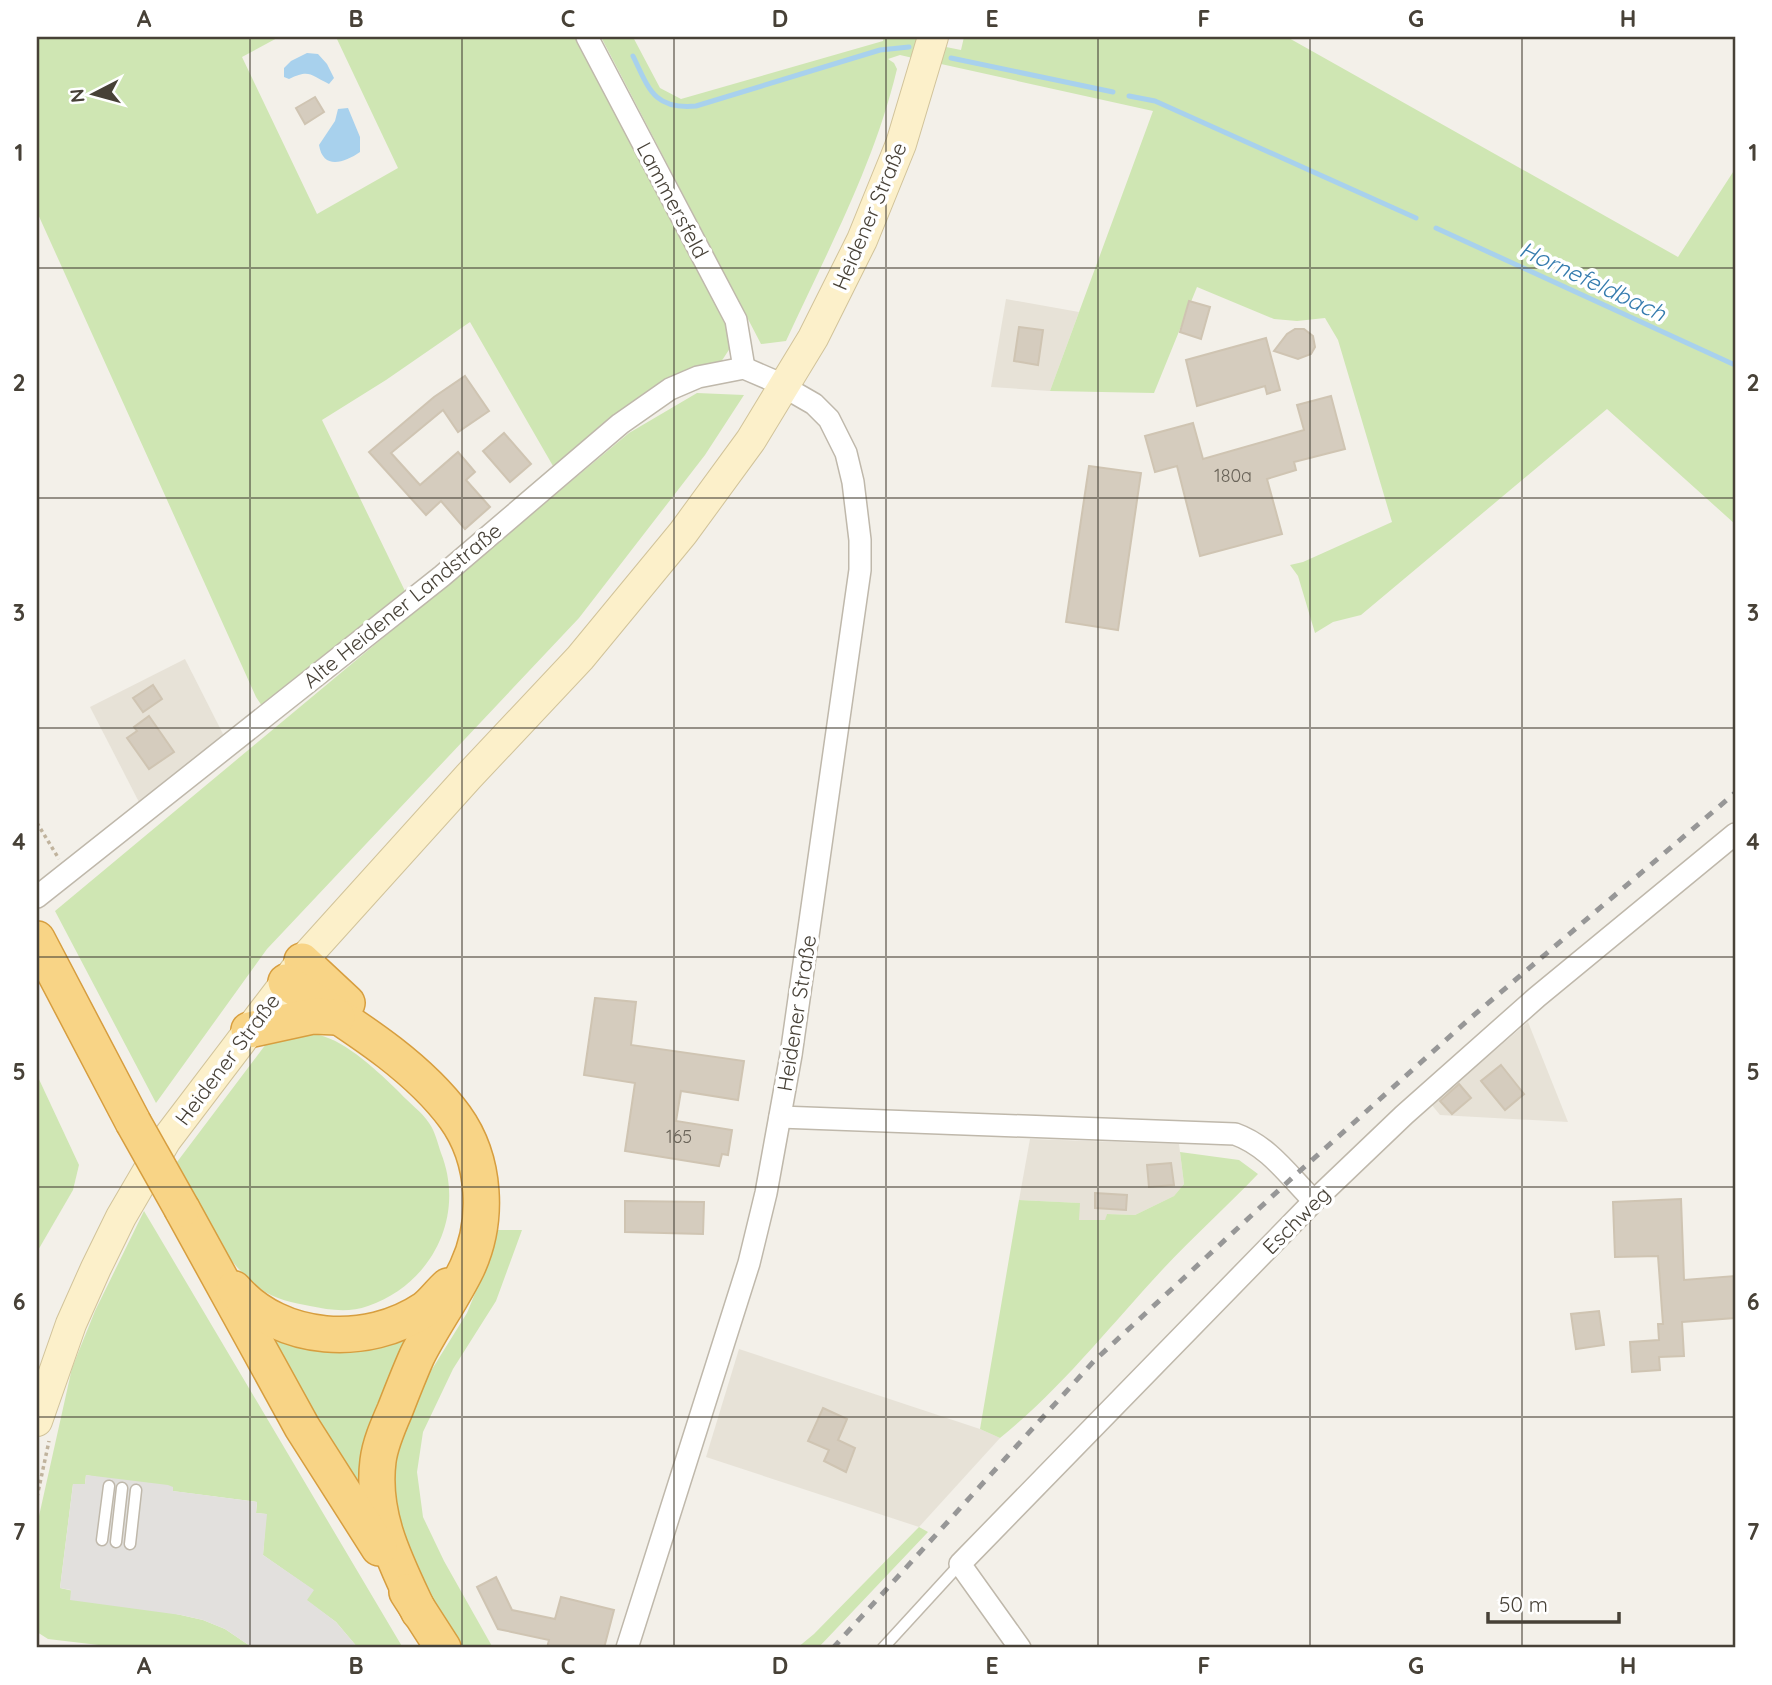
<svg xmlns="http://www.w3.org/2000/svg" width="1772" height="1685" font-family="Quicksand,sans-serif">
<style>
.residential{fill:#e7e2d7}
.green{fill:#cfe6b3}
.parking{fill:#e2e0dd}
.water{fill:#a8d1ed}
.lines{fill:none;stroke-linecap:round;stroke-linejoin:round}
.stream{stroke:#a8d1ed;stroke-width:5}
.building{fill:#d5ccbe;stroke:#cfc4b2;stroke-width:2}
.service-casing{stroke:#bfb8ab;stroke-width:13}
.minor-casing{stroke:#bfb8ab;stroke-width:24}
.secondary-casing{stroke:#d1c39a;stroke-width:32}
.trunk-casing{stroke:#d79e3f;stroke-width:38}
.path{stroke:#c0b39d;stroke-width:3.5;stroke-dasharray:3.5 3.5;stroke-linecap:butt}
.service{stroke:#fff;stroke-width:10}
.minor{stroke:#fff;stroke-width:21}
.secondary{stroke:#fcf0ca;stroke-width:30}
.trunk{stroke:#f8d486;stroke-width:35}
.rail{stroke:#979797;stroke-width:5;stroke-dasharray:9 9;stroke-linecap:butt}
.trunk-bridge-casing{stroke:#d79e3f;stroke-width:38;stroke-linecap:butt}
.trunk-bridge{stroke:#f8d486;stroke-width:35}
.grid{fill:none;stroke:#474137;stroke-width:2;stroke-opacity:0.55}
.labels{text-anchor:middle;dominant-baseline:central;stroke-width:7;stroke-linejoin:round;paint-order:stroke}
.number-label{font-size:18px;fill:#6a6459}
.street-label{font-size:21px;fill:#474137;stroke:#fff}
.water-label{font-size:23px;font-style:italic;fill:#357cae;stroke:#fff}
.neatline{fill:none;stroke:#474137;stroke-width:2.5}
.grid-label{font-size:23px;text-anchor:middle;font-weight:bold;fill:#474137}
</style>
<rect width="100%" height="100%" fill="#f3f0e9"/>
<g class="residential">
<path d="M 1006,299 L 1079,312 L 1050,391 L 991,387 Z"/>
<path d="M 185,659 L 224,736 L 140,804 L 90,707 Z"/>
<path d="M 1528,1022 L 1568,1122 L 1440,1115 L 1431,1104 Z"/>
<path d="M 1030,1139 L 1179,1144 L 1184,1184 L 1174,1196 L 1135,1215 L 1107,1214 L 1106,1221 L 1079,1220 L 1079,1203 L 1019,1200 Z"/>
<path d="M 739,1349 L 980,1429 L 1000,1438 L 919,1527 L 706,1457 Z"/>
</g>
<g class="green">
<path d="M 37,37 L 279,37 L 242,57 L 317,214 L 398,168 L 336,37 L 579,37 L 726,317 L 734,342 L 721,362 L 527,495 L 520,494 L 553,466 L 470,322 L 386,380 L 322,420 L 405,591 L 262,706 L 256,697 L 37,212 Z"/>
<path d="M 601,37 L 633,37 L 660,88 L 681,99 L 883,41 L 884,37 L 918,37 L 913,58 L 900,55 L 888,59 L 894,63 L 897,69 C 874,165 827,252 786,341 L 761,344 Z"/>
<path d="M 964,37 L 1287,37 L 1678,257 L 1735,169 L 1735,524 L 1607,409 L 1361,615 L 1333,622 L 1315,633 L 1298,576 L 1290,565 L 1303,562 L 1392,522 L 1338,340 L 1325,318 L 1297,321 L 1274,319 L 1197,287 L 1154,393 L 1050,391 L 1153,111 L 941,64 L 946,47 L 961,50 Z"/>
<path d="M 697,393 L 744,395 L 705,455 L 579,618 L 267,949 L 156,1103 L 55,911 L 629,433 Z"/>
<path d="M 297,1033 C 304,1034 312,1034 319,1035 C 346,1041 380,1073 400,1093 C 409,1103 422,1112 429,1123 C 435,1131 438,1144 441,1153 C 466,1216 432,1284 368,1306 C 349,1313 329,1310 310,1306 C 294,1303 274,1299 261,1289 C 223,1262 194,1204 177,1162 L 269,1040 Z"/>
<path d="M 37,1075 L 79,1165 L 73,1190 L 37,1252 Z"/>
<path d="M 1180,1152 L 1239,1160 L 1258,1174 C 1227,1206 1194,1236 1163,1269 C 1110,1326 1061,1389 1000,1438 L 980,1429 L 1019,1200 L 1080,1203 L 1079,1220 L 1105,1220 L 1107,1214 L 1135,1215 L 1174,1196 L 1184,1184 Z"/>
<path d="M 144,1211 L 403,1648 L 358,1648 L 336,1622 L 306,1600 L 313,1590 L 263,1555 L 266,1514 L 256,1513 L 257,1502 L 172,1491 L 86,1475 L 85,1484 L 73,1484 L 60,1588 L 203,1620 L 225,1629 L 253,1648 L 124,1648 L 48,1639 L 37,1632 L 37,1525 L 72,1368 L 95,1311 Z"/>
<path d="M 496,1230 L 522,1230 L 496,1301 L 453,1369 L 423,1432 L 417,1472 L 423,1517 L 444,1561 L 493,1648 L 458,1648 L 430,1606 L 396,1523 L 391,1477 L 406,1411 L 467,1313 L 489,1259 Z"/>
<path d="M 409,1328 L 369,1515 L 267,1329 Z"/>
<path d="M 919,1527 L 928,1532 L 818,1648 L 797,1648 L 814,1634 Z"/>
</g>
<path class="parking" d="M 86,1475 L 168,1485 L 173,1487 L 173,1491 L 257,1502 L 256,1513 L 267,1514 L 263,1555 L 314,1590 L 307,1600 L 336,1622 L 358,1648 L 253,1648 L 225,1629 L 203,1620 L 181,1615 L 70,1600 L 71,1590 L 60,1588 L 73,1484 L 85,1484 Z"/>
<g class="water">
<path d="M 307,53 L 318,54 L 327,64 L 334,78 L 329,84 C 310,75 310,69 289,79 L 284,77 L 284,68 L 291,61 Z"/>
<path d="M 348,108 L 360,137 L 360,152 C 344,163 323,170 319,145 L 335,121 L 338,109 Z"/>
</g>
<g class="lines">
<g class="stream">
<path d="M 633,56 C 649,89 654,110 696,106 L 880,50 L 909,47"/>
<path d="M 951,58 L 1113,92"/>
<path d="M 1129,96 L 1155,101 L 1416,218"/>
<path d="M 1436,228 L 1735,365"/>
</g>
</g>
<g class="building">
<path d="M 315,97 L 324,112 L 305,124 L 296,108 Z"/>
<path d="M 1189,301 L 1210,307 L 1201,339 L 1180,332 Z"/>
<path d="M 1019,327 L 1043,330 L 1038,365 L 1014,361 Z"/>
<path d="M 1295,329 L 1304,329 L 1313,336 L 1315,347 L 1311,354 L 1298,359 L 1274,351 L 1287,334 Z"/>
<path d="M 1266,338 L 1280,390 L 1267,394 L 1265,386 L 1197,406 L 1186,360 Z"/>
<path d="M 465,376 L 489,411 L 458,432 L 443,410 L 391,453 L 420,485 L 458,452 L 475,472 L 466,480 L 490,507 L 465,529 L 441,501 L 426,515 L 369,452 L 434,397 Z"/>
<path d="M 1331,396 L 1345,449 L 1294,462 L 1296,470 L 1267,479 L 1282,534 L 1200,556 L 1177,466 L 1155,472 L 1145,436 L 1193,423 L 1203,459 L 1304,430 L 1297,405 Z"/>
<path d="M 504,433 L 531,464 L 510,482 L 483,451 Z"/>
<path d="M 1089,466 L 1141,473 L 1118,630 L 1066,622 Z"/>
<path d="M 153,685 L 162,699 L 143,712 L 133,698 Z"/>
<path d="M 149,716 L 174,752 L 149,769 L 127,738 L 137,731 L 134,727 Z"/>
<path d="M 595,998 L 636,1002 L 631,1045 L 744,1061 L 738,1100 L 681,1091 L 676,1121 L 732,1130 L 728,1155 L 722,1154 L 719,1166 L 625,1151 L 635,1083 L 584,1075 Z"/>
<path d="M 1501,1065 L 1524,1094 L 1505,1110 L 1481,1081 Z"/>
<path d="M 1459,1084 L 1471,1098 L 1452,1114 L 1440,1101 Z"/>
<path d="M 1171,1163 L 1174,1185 L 1149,1187 L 1147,1165 Z"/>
<path d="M 1095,1193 L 1127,1195 L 1126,1210 L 1095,1208 Z"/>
<path d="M 1681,1199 L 1684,1280 L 1735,1276 L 1735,1318 L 1682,1322 L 1684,1356 L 1659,1357 L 1660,1370 L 1632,1372 L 1630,1342 L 1659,1340 L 1658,1324 L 1663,1324 L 1658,1256 L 1615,1257 L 1613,1202 Z"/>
<path d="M 625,1201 L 704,1202 L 703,1234 L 625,1232 Z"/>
<path d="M 1599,1311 L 1604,1345 L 1576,1349 L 1571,1314 Z"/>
<path d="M 823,1408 L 847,1419 L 838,1440 L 855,1448 L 846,1472 L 824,1461 L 829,1450 L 808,1441 Z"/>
<path d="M 496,1577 L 512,1610 L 555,1619 L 561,1597 L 614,1610 L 604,1648 L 547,1648 L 549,1640 L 498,1629 L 477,1587 Z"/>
</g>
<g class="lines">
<defs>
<g id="service">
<path d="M 102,1540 L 109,1486"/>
<path d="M 116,1542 L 122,1488"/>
<path d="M 130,1544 L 136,1490"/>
<path d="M 883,1648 L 960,1564"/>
</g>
<g id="minor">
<path d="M 587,37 L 736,320 L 744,368"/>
<path d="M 37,897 L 442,576 L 620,424 L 670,389 L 698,377 L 744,368 L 774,381 L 814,404 L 829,419 L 846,453 L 853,482 L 860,540 L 860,570 L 791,1055 L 766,1193 L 749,1263 L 627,1648"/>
<path d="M 780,1117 L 1235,1134 C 1269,1146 1289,1176 1314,1201"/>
<path d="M 1020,1648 L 960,1564 L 1314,1201 L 1404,1115 L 1537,997 L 1735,834"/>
</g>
<path id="secondary" d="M 37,1421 L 71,1324 L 96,1268 L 121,1217 L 166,1140 L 302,961 L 469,776 L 580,658 L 683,533 L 751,440 L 813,338 L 862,240 L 901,144 L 933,37"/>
<g id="trunk">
<path d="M 37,939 L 133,1122"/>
<path d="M 302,961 L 347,1003"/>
<path d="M 286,982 C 343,1020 414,1061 455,1117 C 486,1160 489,1221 467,1268 C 452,1299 432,1326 417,1356 C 409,1374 402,1392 395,1410 C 388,1426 380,1444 378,1461 C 371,1516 396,1563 419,1612"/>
<path d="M 249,1030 L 313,1016 L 337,1017"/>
<path d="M 182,1209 L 302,1427 L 379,1548"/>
<path d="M 234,1289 C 281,1343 367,1348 425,1309 C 433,1303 440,1293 448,1286"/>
<path d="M 407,1592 L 443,1648"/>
</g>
</defs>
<use href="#service" class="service-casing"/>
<use href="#minor" class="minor-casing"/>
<use href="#secondary" class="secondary-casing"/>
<use href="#trunk" class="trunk-casing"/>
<g class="path">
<path d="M 37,823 L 59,859"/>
<path d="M 37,1497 L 49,1441"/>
</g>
<use href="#service" class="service"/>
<use href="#minor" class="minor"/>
<use href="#secondary" class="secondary"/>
<use href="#trunk" class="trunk"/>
<path class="rail" d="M 833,1648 L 1094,1361 L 1292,1178 L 1467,1021 L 1735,793"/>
<defs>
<path id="trunk-bridge" d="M 133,1122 L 182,1209"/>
</defs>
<use href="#trunk-bridge" class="trunk-bridge-casing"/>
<use href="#trunk-bridge" class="trunk-bridge"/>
</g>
<path class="grid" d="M 250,37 L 250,1648M 462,37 L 462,1648M 674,37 L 674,1648M 886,37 L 886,1648M 1098,37 L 1098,1648M 1310,37 L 1310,1648M 1522,37 L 1522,1648M 37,268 L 1735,268M 37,498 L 1735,498M 37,728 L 1735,728M 37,957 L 1735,957M 37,1187 L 1735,1187M 37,1417 L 1735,1417"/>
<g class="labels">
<g class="number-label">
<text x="1233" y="475">180a</text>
<text x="679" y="1136">165</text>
</g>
<g class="street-label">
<text transform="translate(673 200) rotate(62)">Lammersfeld</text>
<text transform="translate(869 216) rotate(-67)">Heidener Straße</text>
<text transform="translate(402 605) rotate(-39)">Alte Heidener Landstraße</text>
<text transform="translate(796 1013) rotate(-81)">Heidener Straße</text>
<text transform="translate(227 1059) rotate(-53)">Heidener Straße</text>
<text transform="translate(1296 1220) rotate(-45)">Eschweg</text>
</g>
<g class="water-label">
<text transform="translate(1593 281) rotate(25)">Hornefeldbach</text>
</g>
</g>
<rect width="1772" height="1685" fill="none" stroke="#ffffff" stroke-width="77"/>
<g transform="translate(94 94) rotate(264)" stroke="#ffffff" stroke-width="5" paint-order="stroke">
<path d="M0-5L12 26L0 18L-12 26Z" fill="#474137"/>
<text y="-10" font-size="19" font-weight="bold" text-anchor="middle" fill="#474137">N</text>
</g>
<path d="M1488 1612v10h131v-10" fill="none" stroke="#474137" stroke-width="3.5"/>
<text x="1499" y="1612" font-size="21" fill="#474137" stroke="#ffffff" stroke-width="5" paint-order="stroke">50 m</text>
<rect x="38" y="38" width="1696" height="1608" class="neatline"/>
<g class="grid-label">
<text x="144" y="27">A</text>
<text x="356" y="27">B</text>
<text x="568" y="27">C</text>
<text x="780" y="27">D</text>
<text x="992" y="27">E</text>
<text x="1204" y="27">F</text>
<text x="1416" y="27">G</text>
<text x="1628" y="27">H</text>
<text x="19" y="161">1</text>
<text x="1753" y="161">1</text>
<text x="19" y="391">2</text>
<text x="1753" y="391">2</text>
<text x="19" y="621">3</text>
<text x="1753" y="621">3</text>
<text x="19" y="850">4</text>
<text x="1753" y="850">4</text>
<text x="19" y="1080">5</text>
<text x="1753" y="1080">5</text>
<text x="19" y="1310">6</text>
<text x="1753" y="1310">6</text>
<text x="19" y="1540">7</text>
<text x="1753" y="1540">7</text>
<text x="144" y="1674">A</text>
<text x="356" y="1674">B</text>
<text x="568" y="1674">C</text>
<text x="780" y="1674">D</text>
<text x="992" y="1674">E</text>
<text x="1204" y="1674">F</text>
<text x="1416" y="1674">G</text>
<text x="1628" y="1674">H</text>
</g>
</svg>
